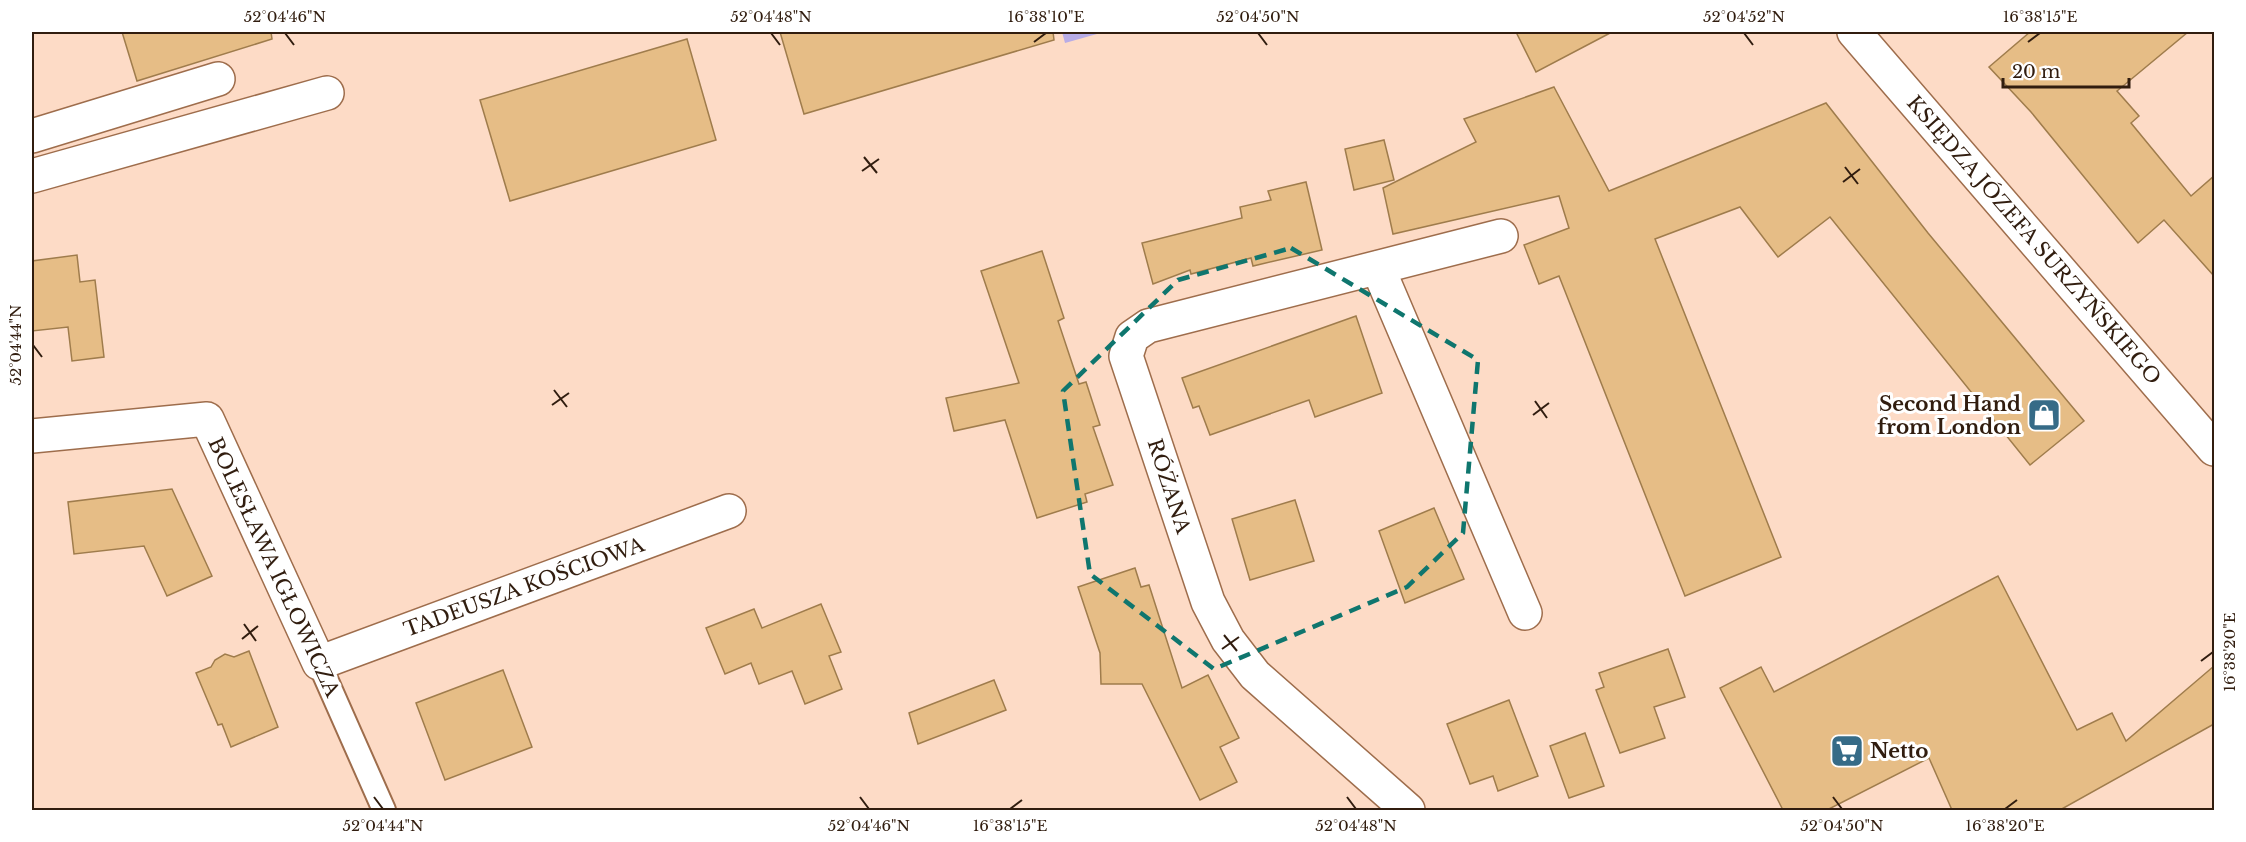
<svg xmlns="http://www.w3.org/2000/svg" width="2246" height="842" font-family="'Libre Baskerville',serif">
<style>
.green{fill:#b8ace6}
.building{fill:#e6bd86;stroke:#9f7c4c;stroke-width:1.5}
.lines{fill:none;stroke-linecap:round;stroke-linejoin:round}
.lane-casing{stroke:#9e6d4c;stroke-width:26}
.street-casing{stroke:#9e6d4c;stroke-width:36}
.secondary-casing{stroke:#9e6d4c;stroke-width:36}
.lane{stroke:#fff;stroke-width:22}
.street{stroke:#fff;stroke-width:33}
.secondary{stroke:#fff;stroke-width:33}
.marked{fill:none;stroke:#0f766e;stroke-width:4.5;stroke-dasharray:12 8;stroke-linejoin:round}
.ticks{fill:none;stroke:#311d0f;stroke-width:2}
.labels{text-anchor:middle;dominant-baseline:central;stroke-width:6;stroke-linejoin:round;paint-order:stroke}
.street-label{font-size:20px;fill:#311d0f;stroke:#fff}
.poi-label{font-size:20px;font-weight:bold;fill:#311d0f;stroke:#fff;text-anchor:end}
.neatline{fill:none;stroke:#311d0f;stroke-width:2}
.ticks-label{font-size:15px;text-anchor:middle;fill:#311d0f}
</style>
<rect width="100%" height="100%" fill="#fddbc6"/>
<path class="green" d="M 1062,32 L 1104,32 L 1065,43 Z"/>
<g class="building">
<path d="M 122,32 L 271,32 L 272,39 L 137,81 Z"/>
<path d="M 780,32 L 1053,32 L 1054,40 L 804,114 Z"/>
<path d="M 1516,32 L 1612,32 L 1536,72 Z"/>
<path d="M 2030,32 L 2188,32 L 2117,91 L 2139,116 L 2131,123 L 2191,196 L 2214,176 L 2214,276 L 2164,220 L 2138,243 L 2031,112 L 1989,67 Z"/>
<path d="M 687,39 L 716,140 L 510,201 L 480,100 Z"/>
<path d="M 1554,87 L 1609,191 L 1826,103 L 1928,233 L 2084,421 L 2030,465 L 1830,217 L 1778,257 L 1740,207 L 1655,239 L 1781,557 L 1685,596 L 1559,276 L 1539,284 L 1524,245 L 1569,228 L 1559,196 L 1393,234 L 1383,188 L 1476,142 L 1464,119 Z"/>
<path d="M 1384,140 L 1394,180 L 1354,190 L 1345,149 Z"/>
<path d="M 1306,182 L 1322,250 L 1253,266 L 1251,258 L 1191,274 L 1190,270 L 1153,284 L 1142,243 L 1242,218 L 1240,207 L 1271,200 L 1268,191 Z"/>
<path d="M 1042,251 L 1064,318 L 1058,321 L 1079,384 L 1086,382 L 1100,425 L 1093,427 L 1113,485 L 1085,494 L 1087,502 L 1037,518 L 1005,420 L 954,431 L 946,398 L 1019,383 L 981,271 Z"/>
<path d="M 77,255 L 80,282 L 95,280 L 104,357 L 72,361 L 68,327 L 32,331 L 32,261 Z"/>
<path d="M 1356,316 L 1382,393 L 1315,417 L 1309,400 L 1210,435 L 1199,406 L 1193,408 L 1182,378 Z"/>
<path d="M 172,489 L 212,576 L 167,596 L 144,546 L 74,554 L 68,502 Z"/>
<path d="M 1295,500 L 1314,561 L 1250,580 L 1232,519 Z"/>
<path d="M 1434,508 L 1464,579 L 1405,603 L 1379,531 Z"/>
<path d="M 1135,568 L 1141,587 L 1149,585 L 1182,688 L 1208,675 L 1239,738 L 1220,747 L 1237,782 L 1200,800 L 1142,684 L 1101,684 L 1100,653 L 1078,587 Z"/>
<path d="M 1998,576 L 2077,730 L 2112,713 L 2126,741 L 2214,666 L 2214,724 L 2060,810 L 1952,810 L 1929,758 L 1827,810 L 1783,810 L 1720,688 L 1761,667 L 1774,692 Z"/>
<path d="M 821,604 L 841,652 L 829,656 L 842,689 L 805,704 L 792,671 L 759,684 L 751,663 L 725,674 L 706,628 L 754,609 L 762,628 Z"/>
<path d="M 1668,649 L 1685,697 L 1654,707 L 1665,738 L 1620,753 L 1596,690 L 1604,687 L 1599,673 Z"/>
<path d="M 249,651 L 278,727 L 231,747 L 222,724 L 218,725 L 196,673 L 211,667 L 215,660 L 225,654 L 234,657 Z"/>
<path d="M 503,670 L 532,747 L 445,780 L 416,703 Z"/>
<path d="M 994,680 L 1006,710 L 918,744 L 909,713 Z"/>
<path d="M 1509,700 L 1538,776 L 1498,791 L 1493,776 L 1470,784 L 1447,724 Z"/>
<path d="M 1585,733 L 1604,786 L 1569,798 L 1550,746 Z"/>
</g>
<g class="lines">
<defs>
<path id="lane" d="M 319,663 L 384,810"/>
<g id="street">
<path d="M 32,136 L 218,79"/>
<path d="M 32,176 L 327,93"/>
<path d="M 1378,268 L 1525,613"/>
<path d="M 32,436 L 207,419 L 319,663 L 729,511"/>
<path d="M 1408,810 L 1255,675 L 1228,640 L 1208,602 L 1126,356 L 1132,337 L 1148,326 L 1501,236"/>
</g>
<path id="secondary" d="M 1854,32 L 2214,449"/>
</defs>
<use href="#lane" class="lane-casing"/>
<use href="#street" class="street-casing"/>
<use href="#secondary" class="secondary-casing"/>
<use href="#lane" class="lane"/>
<use href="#street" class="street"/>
<use href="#secondary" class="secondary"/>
</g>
<path class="marked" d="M 1291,248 L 1478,360 L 1463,533 L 1407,587 L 1214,669 L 1090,574 L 1063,391 L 1178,280 Z"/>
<path class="ticks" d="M 285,33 L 294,45M 771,33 L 780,45M 1258,33 L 1267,45M 1744,33 L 1753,45M 1034,42 L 1046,33M 2028,42 L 2040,33M 864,157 L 877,173M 1845,167 L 1858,184M 862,171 L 879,159M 1843,182 L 1860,169M 33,345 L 42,357M 554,390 L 567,407M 1535,401 L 1547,418M 552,405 L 569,393M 1533,415 L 1549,403M 244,624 L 256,641M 1224,635 L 1237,651M 242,639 L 258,626M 1222,649 L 1239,637M 2201,661 L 2213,652M 374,797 L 383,809M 860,797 L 869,809M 1347,797 L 1356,809M 1833,797 L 1842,809M 1010,809 L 1022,800M 2005,809 L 2017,800"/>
<defs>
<symbol id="shop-square" viewBox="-11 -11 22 22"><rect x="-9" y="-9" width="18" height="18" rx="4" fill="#366b87" stroke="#fff"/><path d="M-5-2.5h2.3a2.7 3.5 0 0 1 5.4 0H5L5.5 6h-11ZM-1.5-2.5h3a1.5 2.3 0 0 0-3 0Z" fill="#fff"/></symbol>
<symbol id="supermarket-square" viewBox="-11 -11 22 22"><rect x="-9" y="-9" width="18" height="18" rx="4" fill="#366b87" stroke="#fff"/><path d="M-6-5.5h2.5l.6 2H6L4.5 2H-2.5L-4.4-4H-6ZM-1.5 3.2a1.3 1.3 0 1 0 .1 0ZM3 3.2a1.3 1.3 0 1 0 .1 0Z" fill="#fff"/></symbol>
</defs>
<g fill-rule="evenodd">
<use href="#shop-square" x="2025" y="396" width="38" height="38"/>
<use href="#supermarket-square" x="1828" y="732" width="38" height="38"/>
</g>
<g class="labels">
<g class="street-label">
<text transform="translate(2034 240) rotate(49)">KSIĘDZA JÓZEFA SURZYŃSKIEGO</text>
<text transform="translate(1169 486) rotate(72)">RÓŻANA</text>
<text transform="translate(274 567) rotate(65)">BOLESŁAWA IGŁOWICZA</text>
<text transform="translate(524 587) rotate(-20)">TADEUSZA KOŚCIOWA</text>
</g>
<g class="poi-label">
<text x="2021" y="404">Second Hand<tspan x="2021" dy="23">from London</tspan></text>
<text x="1870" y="751" text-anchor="start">Netto</text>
</g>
</g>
<rect width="2246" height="842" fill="none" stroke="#ffffff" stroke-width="66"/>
<path d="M2003 78v9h126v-9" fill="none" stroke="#311d0f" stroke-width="3"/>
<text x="2012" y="78" font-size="18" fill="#311d0f" stroke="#ffffff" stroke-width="4.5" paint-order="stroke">20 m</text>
<rect x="33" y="33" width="2180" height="776" class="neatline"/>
<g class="ticks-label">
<text x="285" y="22">52°04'46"N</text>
<text x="771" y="22">52°04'48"N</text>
<text x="1046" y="22">16°38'10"E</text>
<text x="1258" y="22">52°04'50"N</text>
<text x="1744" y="22">52°04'52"N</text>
<text x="2040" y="22">16°38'15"E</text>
<text transform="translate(16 345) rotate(-90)" y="5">52°04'44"N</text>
<text transform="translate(2230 652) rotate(-90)" y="5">16°38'20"E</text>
<text x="383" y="831">52°04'44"N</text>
<text x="869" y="831">52°04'46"N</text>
<text x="1010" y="831">16°38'15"E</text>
<text x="1356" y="831">52°04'48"N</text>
<text x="1842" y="831">52°04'50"N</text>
<text x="2005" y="831">16°38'20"E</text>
</g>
</svg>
